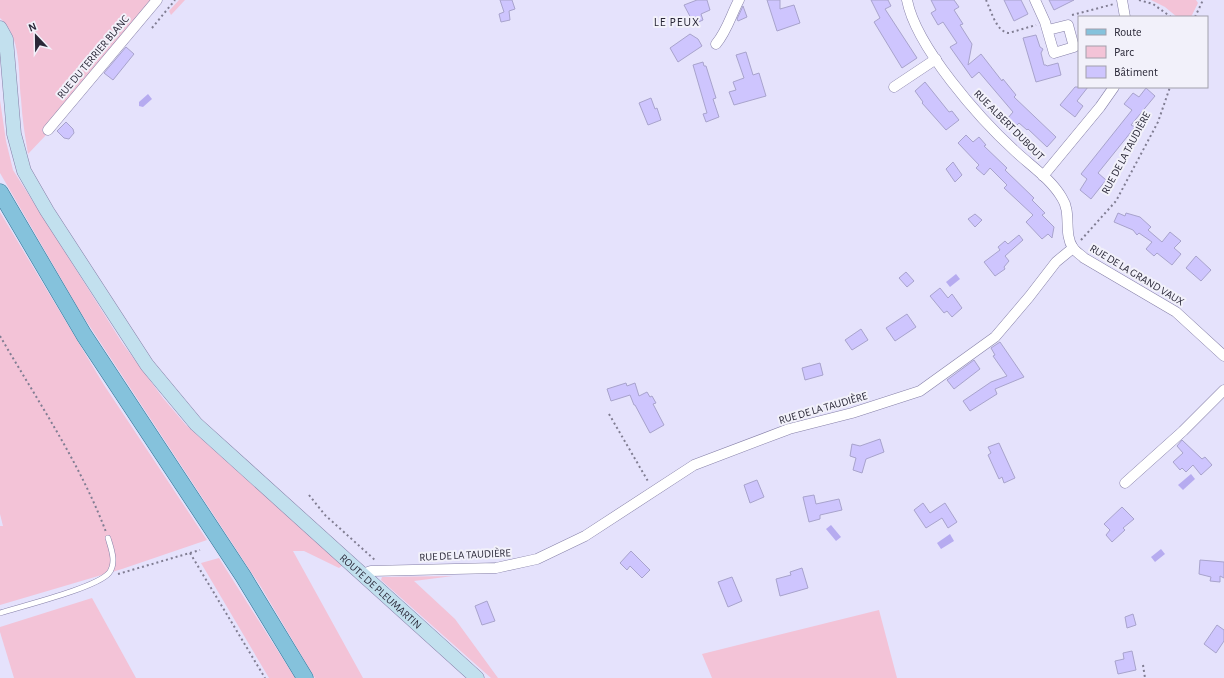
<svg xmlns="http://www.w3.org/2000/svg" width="1224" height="678" font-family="'Alegreya Sans',sans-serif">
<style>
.green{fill:#f3c3d7}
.water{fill:#b6abf0}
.building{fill:#cec5fe;stroke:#a8a3cc}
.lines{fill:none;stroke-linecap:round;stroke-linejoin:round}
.service-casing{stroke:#8680a8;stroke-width:6}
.minor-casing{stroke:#8680a8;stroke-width:11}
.secondary-casing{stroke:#8680a8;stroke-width:15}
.primary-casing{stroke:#307193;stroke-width:17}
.path{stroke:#807d92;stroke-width:2;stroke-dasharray:2 3;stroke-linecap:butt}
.service{stroke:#fff;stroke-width:5}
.minor{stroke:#fff;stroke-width:10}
.secondary{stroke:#c2e0ee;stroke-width:14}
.primary{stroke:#85c2dc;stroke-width:16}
.labels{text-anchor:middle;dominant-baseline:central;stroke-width:4;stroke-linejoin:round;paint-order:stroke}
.street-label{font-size:11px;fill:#292737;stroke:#f2f1fa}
.neighbourhood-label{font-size:12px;letter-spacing:1px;fill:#292737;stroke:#f2f1fa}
</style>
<rect width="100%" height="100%" fill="#e5e2fc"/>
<g class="green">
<path d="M 0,0 L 151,0 L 42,130 L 46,135 L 28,154 C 25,136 22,118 21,99 C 18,73 22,37 0,18 Z"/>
<path d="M 179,0 L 185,0 L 171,15 L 169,11 Z"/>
<path d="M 1151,0 L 1196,0 L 1198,3 L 1191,17 L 1177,17 L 1165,7 Z"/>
<path d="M 0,100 L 6,141 L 13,170 L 123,344 L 163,398 L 186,425 L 343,565 L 339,568 L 304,551 L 293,551 L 363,678 L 315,678 L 261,587 L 81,313 L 0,173 Z"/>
<path d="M 0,212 L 104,385 L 207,540 L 122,569 L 0,605 L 0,526 L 3,526 L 0,514 Z"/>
<path d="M 219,558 L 295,678 L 269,678 L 201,563 Z"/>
<path d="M 453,576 L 414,581 L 455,619 L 498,678 L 491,678 L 381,580 L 382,577 Z"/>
<path d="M 92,598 L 136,678 L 14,678 L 0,632 L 0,627 Z"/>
<path d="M 879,610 L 897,678 L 712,678 L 702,654 Z"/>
</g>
<g class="water">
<path d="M 148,94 L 152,99 L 143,107 L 139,106 L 139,102 Z"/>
<path d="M 956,274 L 960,279 L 950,287 L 946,282 Z"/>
<path d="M 1191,474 L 1195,479 L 1183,490 L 1178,485 Z"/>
<path d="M 831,525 L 841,537 L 836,541 L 826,529 Z"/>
<path d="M 950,534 L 954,541 L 941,549 L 937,543 Z"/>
<path d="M 1161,549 L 1165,554 L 1155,562 L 1151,557 Z"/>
</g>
<g class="building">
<path d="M 500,0 L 512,0 L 515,9 L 509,11 L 510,20 L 501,22 L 499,14 L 504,12 Z"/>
<path d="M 697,0 L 707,0 L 710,10 L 701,14 L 703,20 L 694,24 L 684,5 Z"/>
<path d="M 767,0 L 780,0 L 780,9 L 794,5 L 800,23 L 777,31 Z"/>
<path d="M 871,0 L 888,0 L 891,6 L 885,9 L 917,58 L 902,68 L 874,22 L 880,18 Z"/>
<path d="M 931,0 L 954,0 L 959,7 L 954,10 L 963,24 L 960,25 L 972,44 L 968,65 L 981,54 L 1002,81 L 1003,79 L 1016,95 L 1014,97 L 1056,137 L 1047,147 L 1028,129 L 1027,130 L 1019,123 L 1015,127 L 1007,119 L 1013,112 L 979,72 L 972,78 L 950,47 L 957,43 L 943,22 L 938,25 L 931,13 L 936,10 Z"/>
<path d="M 1004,0 L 1021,0 L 1028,14 L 1014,21 Z"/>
<path d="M 1049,0 L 1074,0 L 1054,10 Z"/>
<path d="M 743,6 L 747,17 L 738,21 L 737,19 Z"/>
<path d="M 690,34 L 698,39 L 702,46 L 678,62 L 670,48 Z"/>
<path d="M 1036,35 L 1040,47 L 1043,49 L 1041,53 L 1044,65 L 1046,65 L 1047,66 L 1058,63 L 1061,75 L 1036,82 L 1023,38 Z"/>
<path d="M 126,47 L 134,54 L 113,80 L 104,73 Z"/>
<path d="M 746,52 L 753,75 L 759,73 L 766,96 L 734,105 L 729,92 L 736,90 L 733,82 L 744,78 L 736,55 Z"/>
<path d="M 703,62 L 704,66 L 706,66 L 716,98 L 713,99 L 719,117 L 706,122 L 703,114 L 707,113 L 693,65 Z"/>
<path d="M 925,82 L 949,112 L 952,111 L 959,120 L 946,130 L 922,103 L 923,102 L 915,91 Z"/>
<path d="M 1075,87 L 1088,87 L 1077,101 L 1083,106 L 1075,117 L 1060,105 Z"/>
<path d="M 1146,88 L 1155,96 L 1131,125 L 1135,127 L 1098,173 L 1106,180 L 1091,199 L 1080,190 L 1087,179 L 1081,174 L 1132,110 L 1124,104 L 1133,93 L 1139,97 Z"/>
<path d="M 651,98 L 655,109 L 657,108 L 661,120 L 648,125 L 639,103 Z"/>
<path d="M 66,122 L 73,129 L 74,133 L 69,139 L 64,138 L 57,131 Z"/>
<path d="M 966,135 L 973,142 L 979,137 L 986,145 L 984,146 L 1007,168 L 1005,170 L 1034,198 L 1032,200 L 1045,213 L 1042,215 L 1054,227 L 1052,238 L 1048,234 L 1042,239 L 1026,222 L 1033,215 L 1004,188 L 1007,185 L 990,168 L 984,175 L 976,168 L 979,165 L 958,143 Z"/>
<path d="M 953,162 L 962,175 L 955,182 L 946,169 Z"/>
<path d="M 1118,213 L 1125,216 L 1126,213 L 1140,217 L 1151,227 L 1148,230 L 1162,242 L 1170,232 L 1181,241 L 1174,248 L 1181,254 L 1172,265 L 1157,253 L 1154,256 L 1146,249 L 1152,242 L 1139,233 L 1137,235 L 1133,230 L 1114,222 Z"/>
<path d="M 975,214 L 982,220 L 975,227 L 968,219 Z"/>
<path d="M 1019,235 L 1023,240 L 1005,256 L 1009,261 L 1004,267 L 1005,269 L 995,276 L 984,262 L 1000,250 L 998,247 L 1005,241 L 1008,244 Z"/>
<path d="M 1196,256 L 1211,270 L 1201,281 L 1186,268 Z"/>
<path d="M 906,272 L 914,281 L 907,287 L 899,278 Z"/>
<path d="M 940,288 L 948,298 L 952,294 L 962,308 L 952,317 L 947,311 L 944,313 L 930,296 Z"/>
<path d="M 907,314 L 916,327 L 895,341 L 886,328 Z"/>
<path d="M 861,329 L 868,340 L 852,350 L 845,340 Z"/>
<path d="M 1000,342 L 1024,377 L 995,389 L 997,394 L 970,411 L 963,401 L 991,382 L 1007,376 L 993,356 L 995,355 L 991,348 Z"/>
<path d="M 974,360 L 980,369 L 954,389 L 947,380 Z"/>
<path d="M 820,363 L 823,375 L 805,380 L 802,368 Z"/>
<path d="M 626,383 L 627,386 L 635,383 L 639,396 L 647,392 L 650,397 L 652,396 L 656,403 L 653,404 L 664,425 L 650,433 L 635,405 L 634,405 L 630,395 L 611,401 L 607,389 Z"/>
<path d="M 880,439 L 884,452 L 866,459 L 862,473 L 853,470 L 856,458 L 850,456 L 852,444 L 860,446 Z"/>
<path d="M 1182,440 L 1202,459 L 1205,457 L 1212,465 L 1201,475 L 1193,465 L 1186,472 L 1182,468 L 1180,470 L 1173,462 L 1183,453 L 1177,446 Z"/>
<path d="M 999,443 L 1015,478 L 1004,483 L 1002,477 L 999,479 L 988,455 L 991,453 L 988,447 Z"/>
<path d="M 757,480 L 764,497 L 750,503 L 744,485 Z"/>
<path d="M 814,495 L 816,504 L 839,499 L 842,510 L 820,515 L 820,519 L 809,522 L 803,497 Z"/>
<path d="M 923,503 L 930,513 L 945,503 L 957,522 L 948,528 L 942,518 L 926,528 L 914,510 Z"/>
<path d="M 1122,507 L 1134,519 L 1123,528 L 1125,530 L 1112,542 L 1106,535 L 1110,530 L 1104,524 Z"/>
<path d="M 631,551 L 650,570 L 642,578 L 630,566 L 627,570 L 620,563 Z"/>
<path d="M 1200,560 L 1224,562 L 1224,578 L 1220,576 L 1220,582 L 1210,581 L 1211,577 L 1199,574 Z"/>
<path d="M 802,568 L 808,588 L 780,596 L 776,579 L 791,575 L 790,572 Z"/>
<path d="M 732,577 L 742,601 L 728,607 L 718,582 Z"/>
<path d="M 487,601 L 495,621 L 482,625 L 475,606 Z"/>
<path d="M 1133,614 L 1136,625 L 1127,628 L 1125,617 Z"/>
<path d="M 1217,625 L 1224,630 L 1224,641 L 1216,653 L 1204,644 Z"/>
<path d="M 1132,651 L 1136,670 L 1118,674 L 1115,661 L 1124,659 L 1123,653 Z"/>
</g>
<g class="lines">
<defs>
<path id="service" d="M 0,613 C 22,606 96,588 109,573 C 117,563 111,548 108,538"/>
<g id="minor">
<path d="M 907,0 C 916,47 980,119 1015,151 C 1031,166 1051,179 1062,198 C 1072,213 1063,233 1073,248 C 1076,252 1081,255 1084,258 L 1176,312 L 1224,356"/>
<path d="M 1035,0 L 1045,22 L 1054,53 L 1074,47 L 1068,25 L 1048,30"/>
<path d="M 1122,0 L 1125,17"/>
<path d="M 716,44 C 727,31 731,15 739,0"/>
<path d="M 894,87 L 936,59"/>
<path d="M 48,130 L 157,0"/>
<path d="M 1043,176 L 1100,107 L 1114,87"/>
<path d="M 1125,483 L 1183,431 L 1224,390"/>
<path d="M 363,574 L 371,571 L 496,568 L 537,559 L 585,536 L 694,465 L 789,429 L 852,413 L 920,391 L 995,337 L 1029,297 L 1056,262 L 1073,248"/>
</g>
<g id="secondary">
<path id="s1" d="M 0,28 L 6,39 L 14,134 L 24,171 L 47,211 L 147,365 L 196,424 L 477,678"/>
</g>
<path id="primary" d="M 0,192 L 84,335 L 243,576 L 305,678"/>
</defs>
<use href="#service" class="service-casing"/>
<use href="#minor" class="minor-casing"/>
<use href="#secondary" class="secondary-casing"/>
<use href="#primary" class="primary-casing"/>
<g class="path">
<path d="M 986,0 C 991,10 996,32 1009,33 L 1036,25"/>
<path d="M 1139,0 L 1153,4 L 1171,17"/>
<path d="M 1072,15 L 1114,4"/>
<path d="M 1195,17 L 1203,0"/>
<path d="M 152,28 L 175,0"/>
<path d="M 1081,240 L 1116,201 L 1158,122 L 1170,87"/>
<path d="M 0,336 C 37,400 80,463 106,532"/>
<path d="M 609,414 L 649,483"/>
<path d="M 309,495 L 325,515 L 376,561"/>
<path d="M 190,553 L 265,678"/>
<path d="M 118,574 L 200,550"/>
<path d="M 1143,665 L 1145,678"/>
</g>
<use href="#service" class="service"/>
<use href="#minor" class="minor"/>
<use href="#secondary" class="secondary"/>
<use href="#primary" class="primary"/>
</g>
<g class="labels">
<g class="street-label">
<text transform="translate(93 57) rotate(-50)">RUE DU TERRIER BLANC</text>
<text transform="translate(1009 125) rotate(45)">RUE ALBERT DUBOUT</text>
<text transform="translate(1126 153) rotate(-62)">RUE DE LA TAUDIÈRE</text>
<text transform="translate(1137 275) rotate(31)">RUE DE LA GRAND VAUX</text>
<text transform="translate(823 408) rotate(-16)">RUE DE LA TAUDIÈRE</text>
<text transform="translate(465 555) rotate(-3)">RUE DE LA TAUDIÈRE</text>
<text stroke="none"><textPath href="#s1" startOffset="702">ROUTE DE PLEUMARTIN</textPath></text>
</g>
<g class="neighbourhood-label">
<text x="677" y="22">LE PEUX</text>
</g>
</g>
<rect x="1078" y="16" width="130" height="72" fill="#f2f1fa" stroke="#a2a0ac"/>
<rect x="1086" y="29" width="20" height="6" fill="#85c2dc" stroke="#a2a0ac"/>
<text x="1114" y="36" font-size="12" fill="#292737">Route</text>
<rect x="1086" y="46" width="20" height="12" fill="#f3c3d7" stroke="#a2a0ac"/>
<text x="1114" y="56" font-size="12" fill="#292737">Parc</text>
<rect x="1086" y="66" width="20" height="12" fill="#cec5fe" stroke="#a2a0ac"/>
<text x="1114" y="76" font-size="12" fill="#292737">Bâtiment</text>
<g transform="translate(36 36) rotate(338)" stroke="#f2f1fa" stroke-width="3" paint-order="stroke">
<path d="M0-3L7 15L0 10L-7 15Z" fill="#292737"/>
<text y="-6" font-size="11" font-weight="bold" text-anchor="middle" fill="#292737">N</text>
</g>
</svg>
